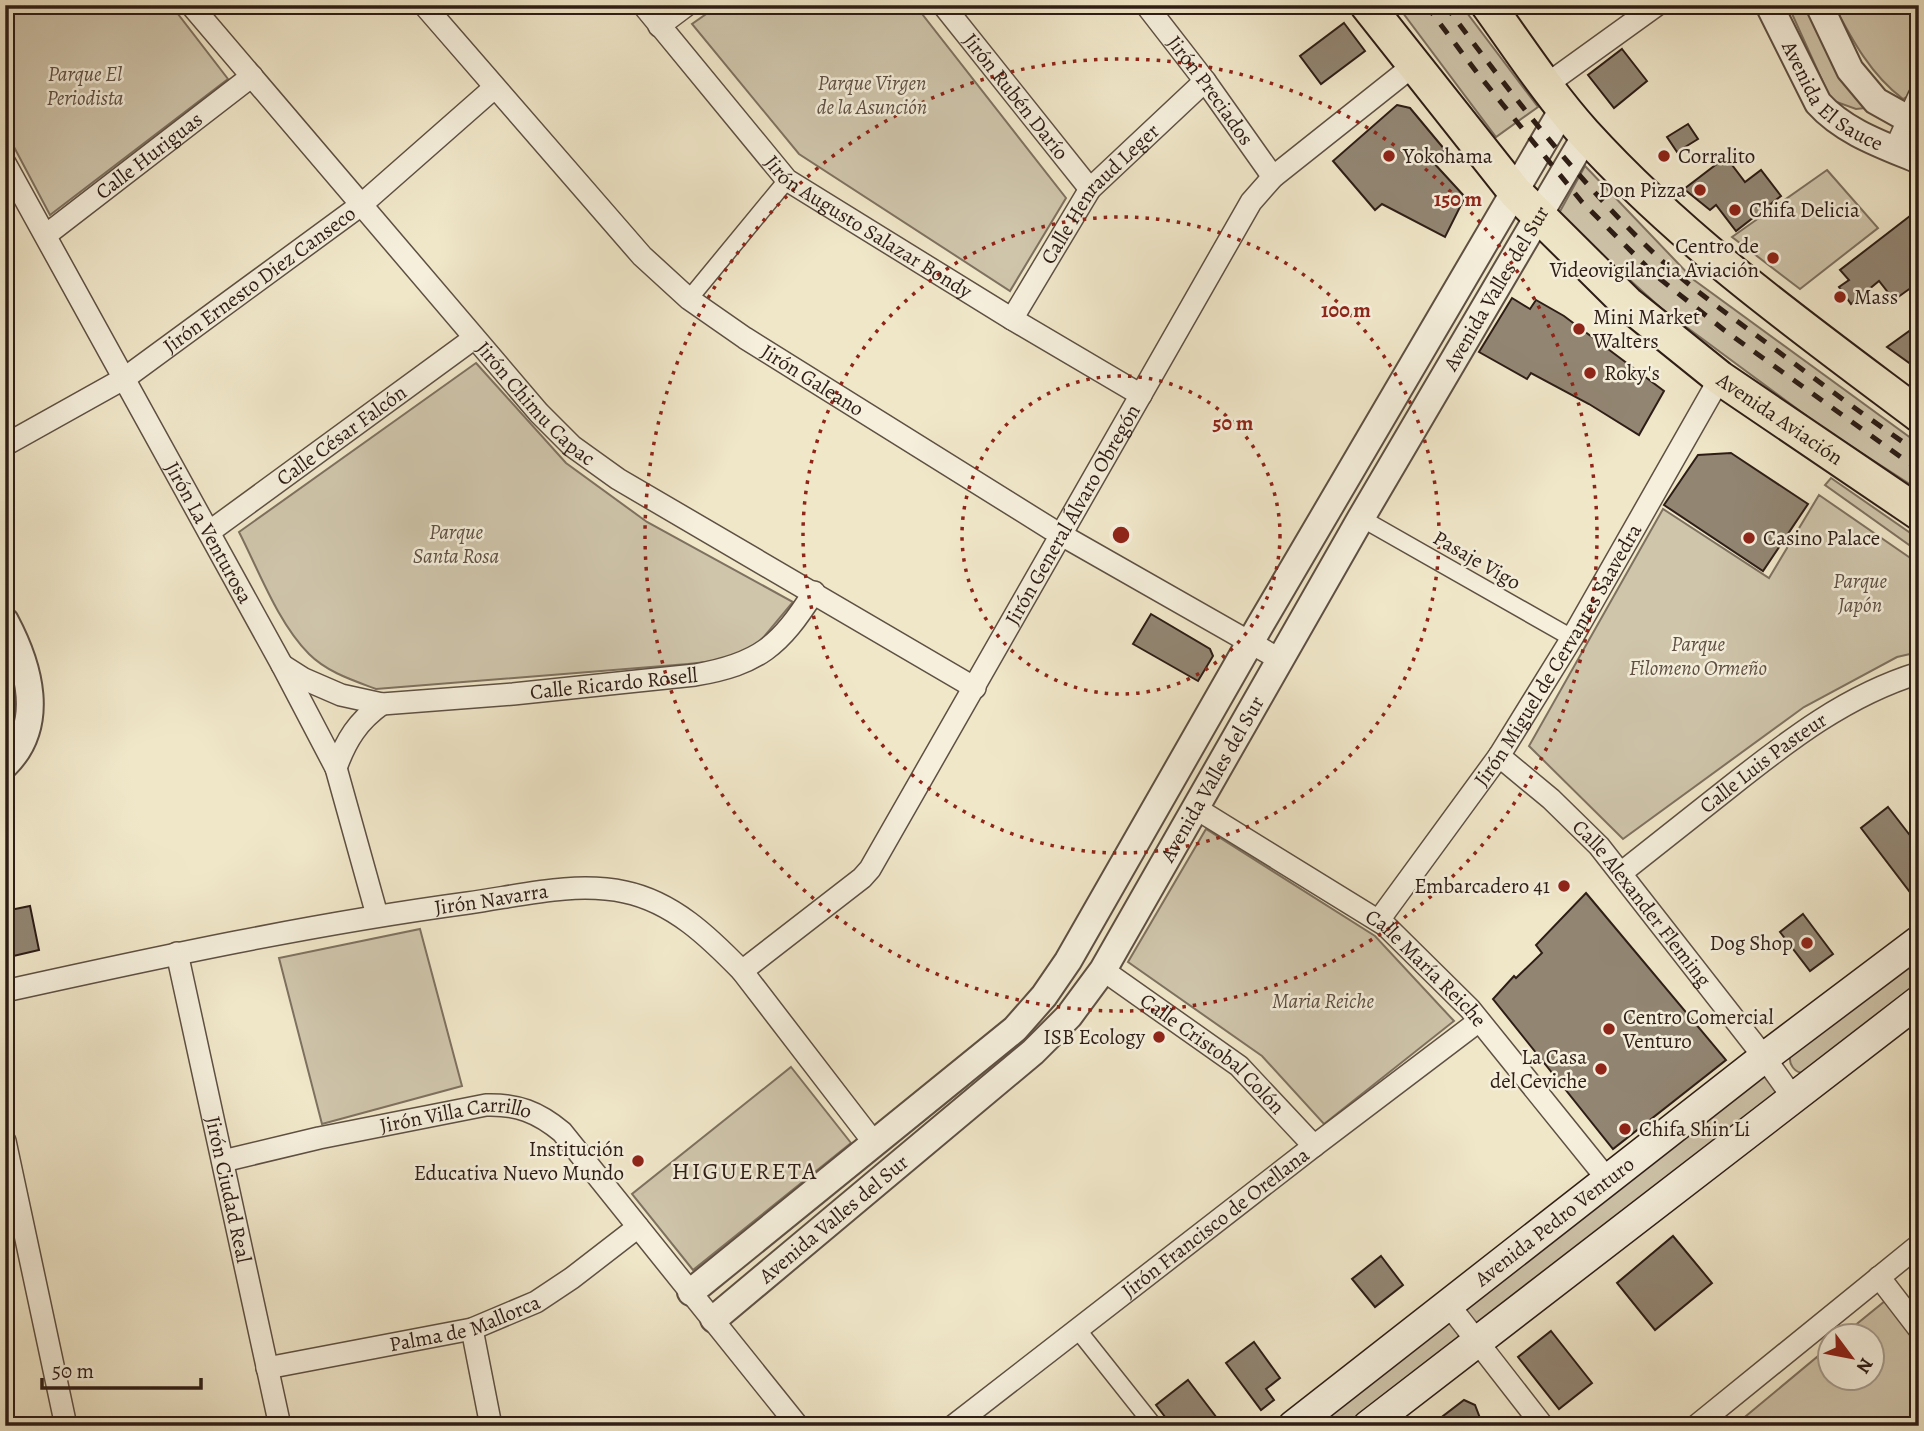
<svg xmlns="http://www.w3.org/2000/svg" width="1924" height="1431" font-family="Alegreya,serif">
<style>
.green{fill:#cfc5ab;stroke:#7e7160;stroke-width:2}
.building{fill:#928673;stroke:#2d1d16;stroke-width:2}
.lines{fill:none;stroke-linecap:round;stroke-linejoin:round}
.pedestrian-casing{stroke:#5e5043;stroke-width:19}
.minor-casing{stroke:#5e5043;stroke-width:24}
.tertiary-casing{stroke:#5e5043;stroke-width:30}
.secondary-casing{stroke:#2d1d16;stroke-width:33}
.primary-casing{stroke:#2d1d16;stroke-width:37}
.pedestrian{stroke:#f5efdc;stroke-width:16}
.minor{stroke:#f5efdc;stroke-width:21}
.tertiary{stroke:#f5efdc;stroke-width:26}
.secondary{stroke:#f5efdc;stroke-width:30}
.primary{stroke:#f0e7c9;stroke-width:33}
.rail{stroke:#2d1d16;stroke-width:5;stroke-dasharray:12 12;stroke-linecap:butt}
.ring{fill:none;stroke:#8f2418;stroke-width:3.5;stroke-dasharray:3.5 7}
.poi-dot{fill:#8f2418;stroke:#f5efdc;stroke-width:2.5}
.labels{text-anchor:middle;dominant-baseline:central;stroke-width:5;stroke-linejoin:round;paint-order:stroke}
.park-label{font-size:21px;font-style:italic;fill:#5e4f43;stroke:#f5efdc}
.street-label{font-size:21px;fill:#2d1d16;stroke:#f5efdc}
.poi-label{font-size:21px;fill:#2d1d16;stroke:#f5efdc;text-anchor:start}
.quarter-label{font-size:24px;letter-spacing:2px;fill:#2d1d16;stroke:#f5efdc}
.centre{fill:#8f2418;stroke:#f5efdc;stroke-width:3.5}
.ring-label{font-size:21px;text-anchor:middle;font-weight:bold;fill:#8f2418;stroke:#f5efdc;stroke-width:5;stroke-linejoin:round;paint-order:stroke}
</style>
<rect width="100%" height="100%" fill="#f0e7c9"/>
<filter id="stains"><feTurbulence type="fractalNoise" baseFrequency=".00286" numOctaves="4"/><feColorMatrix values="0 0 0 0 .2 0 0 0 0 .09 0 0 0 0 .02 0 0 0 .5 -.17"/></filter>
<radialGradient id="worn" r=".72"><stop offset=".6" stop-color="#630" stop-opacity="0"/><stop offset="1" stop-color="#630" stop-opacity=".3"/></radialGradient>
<g class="green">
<path d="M 5,5 L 171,5 L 228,79 L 50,215 L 5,130 Z"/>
<path d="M 719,5 L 915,5 L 1066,198 L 1010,291 L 799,154 L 692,24 Z"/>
<path d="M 1397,5 L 1461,5 L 1538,107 L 1496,137 Z"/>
<path d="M 1788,5 L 1807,5 L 1866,108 L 1856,109 L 1831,100 Z"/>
<path d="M 1834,5 L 1919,5 L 1919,82 L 1915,92 L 1903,99 C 1871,75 1852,40 1834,5 Z"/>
<path d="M 1585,166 L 1694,280 L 1919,444 L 1919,490 L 1823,428 L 1662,309 L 1558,215 Z"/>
<path d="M 1827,170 L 1878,228 L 1800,289 L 1732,237 Z"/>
<path d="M 476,363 L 566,463 L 647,522 L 793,602 L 757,645 L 725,660 L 688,664 L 376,689 C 352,680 327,672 309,654 C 278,623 259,571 239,532 Z"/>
<path d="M 1831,478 L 1919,539 L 1919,552 L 1825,485 Z"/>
<path d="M 1819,495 L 1919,564 L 1919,652 L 1897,657 L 1804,707 L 1623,839 L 1529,746 L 1663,509 L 1769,578 Z"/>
<path d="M 1206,829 L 1375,936 L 1454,1021 L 1324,1124 L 1262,1056 L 1128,962 Z"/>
<path d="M 420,929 L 462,1086 L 322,1124 L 279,958 Z"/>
<path d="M 1919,954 L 1919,986 L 1806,1073 C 1795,1074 1787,1064 1791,1053 Z"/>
<path d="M 791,1067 L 851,1143 L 693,1270 L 632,1194 Z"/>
<path d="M 1763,1074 L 1779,1091 L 1477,1327 L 1467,1325 L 1464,1303 Z"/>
<path d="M 1885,1301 L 1919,1346 L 1919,1426 L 1734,1426 L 1829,1347 L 1829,1378 L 1871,1378 L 1871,1336 L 1842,1336 Z"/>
<path d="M 1442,1317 L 1465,1334 L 1361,1426 L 1301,1426 Z"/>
</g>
<g class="building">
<path d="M 1344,23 L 1365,51 L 1321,84 L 1300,56 Z"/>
<path d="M 1622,49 L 1647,81 L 1614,108 L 1588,75 Z"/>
<path d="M 1397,105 L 1410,108 L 1445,150 L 1432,161 L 1465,197 L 1445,237 L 1382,204 L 1375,210 L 1333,161 Z"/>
<path d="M 1688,124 L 1698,139 L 1677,152 L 1667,137 Z"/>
<path d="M 1726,157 L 1745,182 L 1761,170 L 1781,196 L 1736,231 L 1716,205 L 1710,210 L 1684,189 Z"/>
<path d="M 1919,209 L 1919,282 L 1894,300 L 1879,281 L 1851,304 L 1839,287 L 1849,280 L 1840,270 Z"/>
<path d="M 1512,298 L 1530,309 L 1536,300 L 1564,316 L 1664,391 L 1639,435 L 1589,404 L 1531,373 L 1527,379 L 1479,352 Z"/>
<path d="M 1919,324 L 1919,370 L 1887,347 Z"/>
<path d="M 1731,453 L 1808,504 L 1763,571 L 1664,505 L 1698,455 Z"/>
<path d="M 1151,614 L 1210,649 L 1213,656 L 1198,681 L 1133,644 Z"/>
<path d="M 1888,807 L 1919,847 L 1919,904 L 1861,828 Z"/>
<path d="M 1586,893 L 1726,1060 L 1613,1149 L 1493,999 L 1514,976 L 1516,978 L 1542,953 L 1536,945 Z"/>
<path d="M 30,906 L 39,950 L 5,958 L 5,911 Z"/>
<path d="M 1803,914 L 1833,954 L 1810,971 L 1780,932 Z"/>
<path d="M 1673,1236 L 1712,1283 L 1655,1330 L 1617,1283 Z"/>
<path d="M 1381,1256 L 1403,1285 L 1375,1307 L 1352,1279 Z"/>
<path d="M 1551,1331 L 1592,1383 L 1559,1409 L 1518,1357 Z"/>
<path d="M 1254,1342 L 1280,1378 L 1266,1389 L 1274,1400 L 1261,1410 L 1226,1363 Z"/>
<path d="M 1188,1380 L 1223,1426 L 1172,1426 L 1156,1405 Z"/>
<path d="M 1464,1400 L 1475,1405 L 1483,1426 L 1430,1426 Z"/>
</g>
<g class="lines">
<defs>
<g id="pedestrian">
<path d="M 689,299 L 787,180"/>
<path d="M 1361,518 L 1572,638"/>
<path d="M 1077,1329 L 1154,1426"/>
</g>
<g id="minor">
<path id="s1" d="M 191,5 L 539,413 L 572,446 L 618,479 L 975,688"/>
<path id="s2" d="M 424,5 L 642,256 L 689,299 L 745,338 L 1051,529 L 1281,660"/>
<path id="s3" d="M 643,5 L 787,180 L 1012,319 L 1141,395"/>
<path id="s4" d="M 943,5 L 1090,189"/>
<path id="s5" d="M 1146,5 L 1205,81 L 1273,177"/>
<path d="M 659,26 L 687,5"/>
<path d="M 1546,85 L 1657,5"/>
<path d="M 1895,149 L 1919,96"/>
<path id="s6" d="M 5,163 L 282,665 L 336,768 L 377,915"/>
<path id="s7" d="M 46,235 L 252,76"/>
<path id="s8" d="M 1012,319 L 1090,189 L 1205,81"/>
<path id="s9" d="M 5,445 L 125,378 L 361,205 L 494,88"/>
<path id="s10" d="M 209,532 L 473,339"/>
<path id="s11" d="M 282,665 L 304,679 L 341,695 L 382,704 L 513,694 L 695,675 C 759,664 780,646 814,592"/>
<path id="s12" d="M 1499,756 L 1551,799 L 1599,846 L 1764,1057 L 1794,1099"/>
<path d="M 336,768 C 346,740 358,721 382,704"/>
<path id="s13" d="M 1197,809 L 1385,925 L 1470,1009 L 1608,1180"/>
<path id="s14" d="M 1621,873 C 1658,844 1694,815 1731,786 C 1789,740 1847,695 1919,673"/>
<path id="s15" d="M 1379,920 L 1499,756 L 1572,638 L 1720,378"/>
<path id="s16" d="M 177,953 L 280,1426"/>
<path id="s17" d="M 1103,970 L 1239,1066 L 1314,1146"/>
<path id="s18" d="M 742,971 L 862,878 L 870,869 L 1251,202 L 1273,177 L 1414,65"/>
<path id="s19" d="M 5,991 C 159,957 312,924 468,903 C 519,896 574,881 625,892 C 673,902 709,937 742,971 L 875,1144"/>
<path d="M 5,1141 L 66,1426"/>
<path id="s20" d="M 223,1161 L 319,1138 L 486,1105 C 517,1104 538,1112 562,1132 L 798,1426"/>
<path d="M 1879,1277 L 1919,1329"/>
<path d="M 1448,1304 L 1543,1426"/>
<path d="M 472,1329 L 491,1426"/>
<path id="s21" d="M 267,1368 L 472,1329 L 536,1302 L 572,1278 L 638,1227"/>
<path id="s22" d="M 953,1426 L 1314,1146 L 1479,1021"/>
<path d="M 1696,1426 L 1919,1245"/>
</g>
<g id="tertiary">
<path id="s23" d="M 1769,5 L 1818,103 C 1844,132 1883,145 1919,160"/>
<path d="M 1819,5 L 1850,70 L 1876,101 L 1919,125"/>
<path d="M 5,621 C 29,666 46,724 5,765"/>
<path d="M 691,1292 L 1015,1029 L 1044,996 L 1068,961 L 1259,627 L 1563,109"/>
<path id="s24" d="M 714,1319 L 1033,1052 L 1069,1016 L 1103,970 L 1361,518 L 1586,135"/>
</g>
<g id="secondary">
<path id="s25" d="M 1293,1426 L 1753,1066 L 1919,941"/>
<path d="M 1368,1426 L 1919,1001"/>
</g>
<g id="primary">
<path id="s26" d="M 1367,5 L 1515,192 L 1627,303 L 1720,378 L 1919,513"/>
<path d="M 1488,5 C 1519,48 1549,94 1584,133 C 1683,242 1802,327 1919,415"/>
</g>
</defs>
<use href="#pedestrian" class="pedestrian-casing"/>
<use href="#minor" class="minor-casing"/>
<use href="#tertiary" class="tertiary-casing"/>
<use href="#secondary" class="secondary-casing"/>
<use href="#primary" class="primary-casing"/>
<use href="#pedestrian" class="pedestrian"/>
<use href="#minor" class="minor"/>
<use href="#tertiary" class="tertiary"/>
<use href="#secondary" class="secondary"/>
<use href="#primary" class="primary"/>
<g class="rail">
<path d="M 1426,5 L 1478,74 L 1582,202 L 1655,275 L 1724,330 L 1919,470"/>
<path d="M 1445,5 C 1511,94 1579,183 1660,259 C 1692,289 1729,315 1764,341 C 1815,379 1866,417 1919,453"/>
</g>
</g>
<g class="ring">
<circle cx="1121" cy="535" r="159"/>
<circle cx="1121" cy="535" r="318"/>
<circle cx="1121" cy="535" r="476"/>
</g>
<g class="poi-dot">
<circle cx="1389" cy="156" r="7"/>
<circle cx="1664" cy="156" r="7"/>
<circle cx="1700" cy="190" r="7"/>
<circle cx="1735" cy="210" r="7"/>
<circle cx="1773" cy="258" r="7"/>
<circle cx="1840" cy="297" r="7"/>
<circle cx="1579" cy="329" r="7"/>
<circle cx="1590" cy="373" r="7"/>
<circle cx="1749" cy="538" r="7"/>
<circle cx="1564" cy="886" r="7"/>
<circle cx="1807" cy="943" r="7"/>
<circle cx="1609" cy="1029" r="7"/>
<circle cx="1159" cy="1037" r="7"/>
<circle cx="1601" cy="1069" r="7"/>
<circle cx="1625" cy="1129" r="7"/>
<circle cx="638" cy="1161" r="7"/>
</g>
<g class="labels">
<g class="park-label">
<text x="85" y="74">Parque El<tspan x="85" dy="24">Periodista</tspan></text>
<text x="872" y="83">Parque Virgen<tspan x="872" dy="24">de la Asunción</tspan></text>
<text x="456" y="532">Parque<tspan x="456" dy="24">Santa Rosa</tspan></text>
<text x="1860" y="581">Parque<tspan x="1860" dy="24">Japón</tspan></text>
<text x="1698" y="644">Parque<tspan x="1698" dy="24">Filomeno Ormeño</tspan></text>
<text x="1323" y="1001">Maria Reiche</text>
</g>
<g class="street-label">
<text stroke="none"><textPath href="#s23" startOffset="114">Avenida El Sauce</textPath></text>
<text stroke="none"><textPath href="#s5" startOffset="107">Jirón Preciados</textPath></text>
<text stroke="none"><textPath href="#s4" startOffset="117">Jirón Rubén Darío</textPath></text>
<text stroke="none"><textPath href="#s7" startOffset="130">Calle Huriguas</textPath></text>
<text stroke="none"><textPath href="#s8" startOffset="154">Calle Henraud Leger</textPath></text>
<text stroke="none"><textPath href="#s3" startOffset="320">Jirón Augusto Salazar Bondy</textPath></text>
<text stroke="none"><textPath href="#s9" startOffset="304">Jirón Ernesto Diez Canseco</textPath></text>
<text stroke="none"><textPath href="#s24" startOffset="1311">Avenida Valles del Sur</textPath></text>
<text stroke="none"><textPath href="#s2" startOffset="544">Jirón Galeano</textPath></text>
<text stroke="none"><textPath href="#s1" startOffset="527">Jirón Chimu Capac</textPath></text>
<text stroke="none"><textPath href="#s26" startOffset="588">Avenida Aviación</textPath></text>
<text stroke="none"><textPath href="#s10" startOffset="164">Calle César Falcón</textPath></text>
<text stroke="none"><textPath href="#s18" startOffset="572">Jirón General Álvaro Obregón</textPath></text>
<text stroke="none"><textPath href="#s6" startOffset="422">Jirón La Venturosa</textPath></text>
<text transform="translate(1477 560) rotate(30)">Pasaje Vigo</text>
<text stroke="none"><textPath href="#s15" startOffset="320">Jirón Miguel de Cervantes Saavedra</textPath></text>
<text stroke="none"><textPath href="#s11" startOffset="341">Calle Ricardo Rosell</textPath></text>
<text stroke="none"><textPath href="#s14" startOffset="180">Calle Luis Pasteur</textPath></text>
<text stroke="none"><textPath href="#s24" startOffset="744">Avenida Valles del Sur</textPath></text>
<text stroke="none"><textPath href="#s19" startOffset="495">Jirón Navarra</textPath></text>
<text stroke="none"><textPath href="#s12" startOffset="206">Calle Alexander Fleming</textPath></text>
<text stroke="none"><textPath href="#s13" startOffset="280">Calle María Reiche</textPath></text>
<text stroke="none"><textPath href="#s17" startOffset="138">Calle Cristobal Colón</textPath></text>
<text stroke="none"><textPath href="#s20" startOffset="238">Jirón Villa Carrillo</textPath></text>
<text stroke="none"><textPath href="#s16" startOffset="242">Jirón Ciudad Real</textPath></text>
<text stroke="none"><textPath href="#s24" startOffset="156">Avenida Valles del Sur</textPath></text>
<text stroke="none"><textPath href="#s25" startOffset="332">Avenida Pedro Venturo</textPath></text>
<text stroke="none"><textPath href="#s22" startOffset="332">Jirón Francisco de Orellana</textPath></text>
<text stroke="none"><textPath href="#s21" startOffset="203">Palma de Mallorca</textPath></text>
</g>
<g class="poi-label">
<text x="1403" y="156">Yokohama</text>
<text x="1678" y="156">Corralito</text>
<text x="1686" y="190" text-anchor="end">Don Pizza</text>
<text x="1749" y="210">Chifa Delicia</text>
<text x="1759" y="246" text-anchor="end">Centro de<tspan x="1759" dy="24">Videovigilancia Aviación</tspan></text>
<text x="1854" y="297">Mass</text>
<text x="1593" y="317">Mini Market<tspan x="1593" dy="24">Walters</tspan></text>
<text x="1604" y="373">Roky's</text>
<text x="1763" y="538">Casino Palace</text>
<text x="1550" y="886" text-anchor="end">Embarcadero 41</text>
<text x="1793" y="943" text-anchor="end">Dog Shop</text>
<text x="1623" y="1017">Centro Comercial<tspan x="1623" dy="24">Venturo</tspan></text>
<text x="1145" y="1037" text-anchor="end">ISB Ecology</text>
<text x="1587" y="1057" text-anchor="end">La Casa<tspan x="1587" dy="24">del Ceviche</tspan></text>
<text x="1639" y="1129">Chifa Shin Li</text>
<text x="624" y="1149" text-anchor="end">Institución<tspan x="624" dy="24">Educativa Nuevo Mundo</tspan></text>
</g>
<g class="quarter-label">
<text x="745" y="1171">HIGUERETA</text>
</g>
</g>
<circle cx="1121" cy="535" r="10" class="centre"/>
<g class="ring-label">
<text x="1458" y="206">150 m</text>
<text x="1346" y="317">100 m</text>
<text x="1233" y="430">50 m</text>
</g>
<rect width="1924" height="1431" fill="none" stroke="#f0e7c9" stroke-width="28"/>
<rect x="7" y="7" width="1910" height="1417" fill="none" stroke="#2d1d16" stroke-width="3.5"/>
<rect x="14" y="14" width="1896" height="1403" fill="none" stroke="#2d1d16" stroke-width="2"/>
<g transform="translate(1851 1357) rotate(122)"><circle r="33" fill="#f5efdc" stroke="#a59b8d" stroke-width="2"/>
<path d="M0-5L12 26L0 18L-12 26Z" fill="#8f2418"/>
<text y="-10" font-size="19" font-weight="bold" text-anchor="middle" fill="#2d1d16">N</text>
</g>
<path d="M42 1378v10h159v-10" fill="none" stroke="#2d1d16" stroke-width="3.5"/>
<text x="52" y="1378" font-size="21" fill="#2d1d16" stroke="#f5efdc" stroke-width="5" paint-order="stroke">50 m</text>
<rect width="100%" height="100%" filter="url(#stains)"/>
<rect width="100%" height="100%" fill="url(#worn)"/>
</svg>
